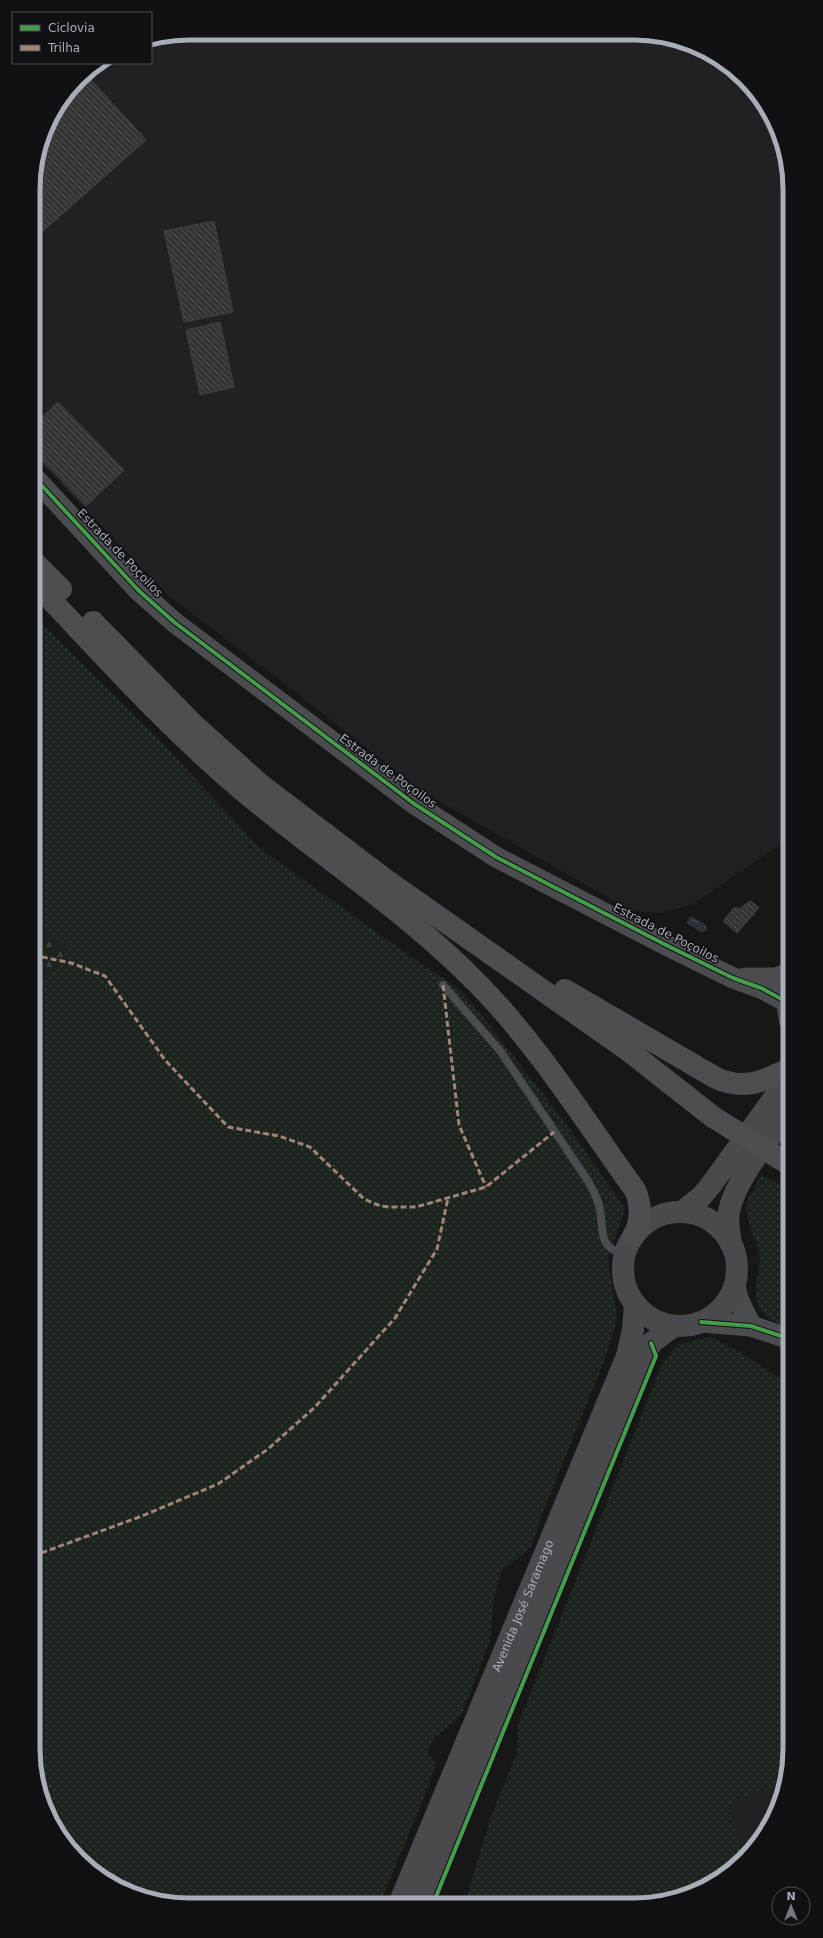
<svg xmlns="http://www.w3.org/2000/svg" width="823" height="1938" font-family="'DejaVu Sans',sans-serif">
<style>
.built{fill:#212123}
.grass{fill:url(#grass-dots)}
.forest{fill:url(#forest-firs)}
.water{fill:url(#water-ripples)}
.building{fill:url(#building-back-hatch);stroke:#3f4043}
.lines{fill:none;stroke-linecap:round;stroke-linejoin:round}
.service{stroke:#4b4c50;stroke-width:8}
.tertiary{stroke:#4b4c50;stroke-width:21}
.secondary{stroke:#4a4a4e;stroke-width:22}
.trunk{stroke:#4e4e52;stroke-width:22}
.trunk-bridge{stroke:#4e4e52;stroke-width:22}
.quiet{stroke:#a18479;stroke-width:3;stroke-dasharray:6 3;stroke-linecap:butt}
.cycleway-casing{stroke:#111113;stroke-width:6}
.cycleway{stroke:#469c4c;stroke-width:4}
.labels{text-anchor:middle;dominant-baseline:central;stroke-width:3;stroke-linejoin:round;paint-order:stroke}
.street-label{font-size:12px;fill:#a8adb8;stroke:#111113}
.rim{fill:none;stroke:#a8adb8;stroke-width:5}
</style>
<defs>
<pattern id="grass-dots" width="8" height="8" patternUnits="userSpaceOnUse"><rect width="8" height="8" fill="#1d241e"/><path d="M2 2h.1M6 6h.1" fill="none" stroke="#3b413d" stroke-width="1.8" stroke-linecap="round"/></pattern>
<pattern id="forest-firs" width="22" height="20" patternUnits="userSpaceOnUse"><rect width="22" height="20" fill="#1d241e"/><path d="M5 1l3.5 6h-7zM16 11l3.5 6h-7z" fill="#3b413d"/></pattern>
<pattern id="water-ripples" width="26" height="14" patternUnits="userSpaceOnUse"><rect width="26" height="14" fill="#2a3239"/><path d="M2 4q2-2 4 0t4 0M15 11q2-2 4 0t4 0" fill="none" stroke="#464d54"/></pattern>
<pattern id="building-back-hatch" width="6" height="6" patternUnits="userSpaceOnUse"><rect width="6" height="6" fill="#353536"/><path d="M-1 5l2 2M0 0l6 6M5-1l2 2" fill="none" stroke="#4f5051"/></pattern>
</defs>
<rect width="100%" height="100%" fill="#171717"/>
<g class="built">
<path d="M 189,33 L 665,36 L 703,49 L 744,78 L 769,111 L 785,149 L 790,189 L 790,838 L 693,904 L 662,913 L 632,911 L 423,792 L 289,687 L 169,596 L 33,455 L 33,178 L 49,120 L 86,72 L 100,63 L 151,63 L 151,40 Z"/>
<path d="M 784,1784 L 778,1809 L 752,1852 L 745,1857 L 730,1811 L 735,1800 Z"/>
<path d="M 725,1875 L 721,1879 L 674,1900 L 656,1902 L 661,1896 Z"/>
</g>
<g class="grass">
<path d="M 33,615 L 161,742 L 261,849 L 393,944 L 463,992 L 565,1122 L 625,1208 L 608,1260 L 617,1318 L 606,1356 L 538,1525 L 532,1546 L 501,1572 L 494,1598 L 490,1641 L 462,1714 L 432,1740 L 428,1753 L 436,1764 L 421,1805 L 380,1903 L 158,1902 L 120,1889 L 79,1860 L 54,1827 L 38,1789 L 33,1749 L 33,1604 L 39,1578 L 33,1501 L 33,999 L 70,947 L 33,923 Z"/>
<path d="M 761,1175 L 790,1189 L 790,1328 C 781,1324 766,1319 761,1310 C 749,1292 762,1273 759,1253 C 756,1237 745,1222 747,1205 C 747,1198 758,1182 761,1175 Z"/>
<path d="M 711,1337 L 740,1352 L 784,1381 L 790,1383 L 790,1759 L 784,1784 L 735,1800 L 730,1811 L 745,1857 L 725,1875 L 662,1896 L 656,1902 L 634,1905 L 463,1904 L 466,1900 L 491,1816 L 517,1753 L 518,1725 L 660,1369 L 676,1345 Z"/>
</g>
<g class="forest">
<path d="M 33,923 L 70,947 L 33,999 Z"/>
<path d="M 33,1501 L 39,1578 L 33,1613 Z"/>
</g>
<path class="water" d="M 691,916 L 706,925 L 707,931 L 703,931 L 702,933 L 686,923 Z"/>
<g class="building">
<path d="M 85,73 L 146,140 L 33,240 L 33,178 L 49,120 Z"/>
<path d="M 214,221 L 233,312 L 184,322 L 164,231 Z"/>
<path d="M 220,322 L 234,387 L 200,395 L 186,330 Z"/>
<path d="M 58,402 L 124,470 L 86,506 L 33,451 L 33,426 Z"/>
<path d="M 751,901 L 759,908 L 737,933 L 723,921 L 734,908 L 741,908 L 745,904 Z"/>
</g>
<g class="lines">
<path class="service" d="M 443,985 L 501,1052 L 588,1181 C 593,1190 599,1200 600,1210 C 604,1235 598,1246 625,1255"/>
<g class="tertiary">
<path d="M 33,476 L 138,590 L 174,622 L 413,803 L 496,857 L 666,945 L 733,978 L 761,988 L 787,1002"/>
<path d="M 745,978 L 776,978 L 790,973"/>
<path d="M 735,1285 L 738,1299 L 751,1326"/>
<path d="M 701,1322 L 751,1326 L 790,1339"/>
</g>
<g class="secondary">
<path d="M 790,1021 L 787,1002 L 790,991"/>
<path d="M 682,1212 L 701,1197 L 711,1185 L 782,1087 L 790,1069"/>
<circle cx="680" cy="1269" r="57"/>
<path d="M 731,1244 C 729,1233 727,1222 729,1211 C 736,1178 770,1138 790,1110"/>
<path id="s1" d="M 399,1904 L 627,1356 L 633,1330 L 635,1304"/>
<path d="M 420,1904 L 651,1343 L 674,1326"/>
</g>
<g class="trunk">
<path d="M 33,561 L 61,589"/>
<path d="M 33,581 C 101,652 166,726 241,789 C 320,856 409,912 481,987 C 540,1048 585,1121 635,1190 C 642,1206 641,1222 633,1237"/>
<path d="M 93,622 L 194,725 L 261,785 L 386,880 L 629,1051 L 713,1117"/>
<path d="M 565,990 L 716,1078 C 745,1091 762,1081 790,1069"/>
</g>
<path class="trunk-bridge" d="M 713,1117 L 790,1165"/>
<g class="quiet">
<path d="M 33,955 L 71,963 L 105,976 L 165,1060 L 228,1127 L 279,1136 L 310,1147 L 364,1199 L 378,1205 L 388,1207 L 416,1207 L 486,1187 L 554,1132"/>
<path d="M 443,985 L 459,1125 L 486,1187"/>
<path d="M 33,1556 L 142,1516 L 218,1484 L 268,1449 L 315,1407 L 395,1318 L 437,1249 L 448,1198"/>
</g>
<defs>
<g id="cycleway">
<path d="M 33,476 L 138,590 L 174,622 L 413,803 L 496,857 L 666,945 L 733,978 L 761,988 L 787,1002"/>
<path d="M 701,1322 L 751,1326 L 790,1339"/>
<path d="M 433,1904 L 656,1356 L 651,1343"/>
</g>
</defs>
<use href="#cycleway" class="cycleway-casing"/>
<use href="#cycleway" class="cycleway"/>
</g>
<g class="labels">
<g class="street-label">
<text transform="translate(120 553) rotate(46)">Estrada de Poçoilos</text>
<text transform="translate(388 771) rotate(36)">Estrada de Poçoilos</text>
<text transform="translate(666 933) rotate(27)">Estrada de Poçoilos</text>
<text stroke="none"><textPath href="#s1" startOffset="323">Avenida José Saramago</textPath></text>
</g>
</g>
<path d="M0 0H823V1938H0ZM189 40H634A149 149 0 0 1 783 189V1749A149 149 0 0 1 634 1898H189A149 149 0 0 1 40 1749V189A149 149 0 0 1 189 40Z" fill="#111113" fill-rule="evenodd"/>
<path class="rim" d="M189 40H634A149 149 0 0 1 783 189V1749A149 149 0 0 1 634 1898H189A149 149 0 0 1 40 1749V189A149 149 0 0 1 189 40Z"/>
<rect x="12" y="12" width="140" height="52" fill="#111113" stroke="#4d4f55"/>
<rect x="20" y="25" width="20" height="6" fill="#469c4c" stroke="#4d4f55"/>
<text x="48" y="32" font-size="12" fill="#a8adb8">Ciclovia</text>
<rect x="20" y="45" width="20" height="6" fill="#a18479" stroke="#4d4f55"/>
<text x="48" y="52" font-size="12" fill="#a8adb8">Trilha</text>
<g transform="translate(791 1906)"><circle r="19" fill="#111113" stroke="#4d4f55"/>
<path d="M0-3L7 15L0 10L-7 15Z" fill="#757880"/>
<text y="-6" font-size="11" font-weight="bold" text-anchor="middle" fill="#a8adb8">N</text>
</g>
</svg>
